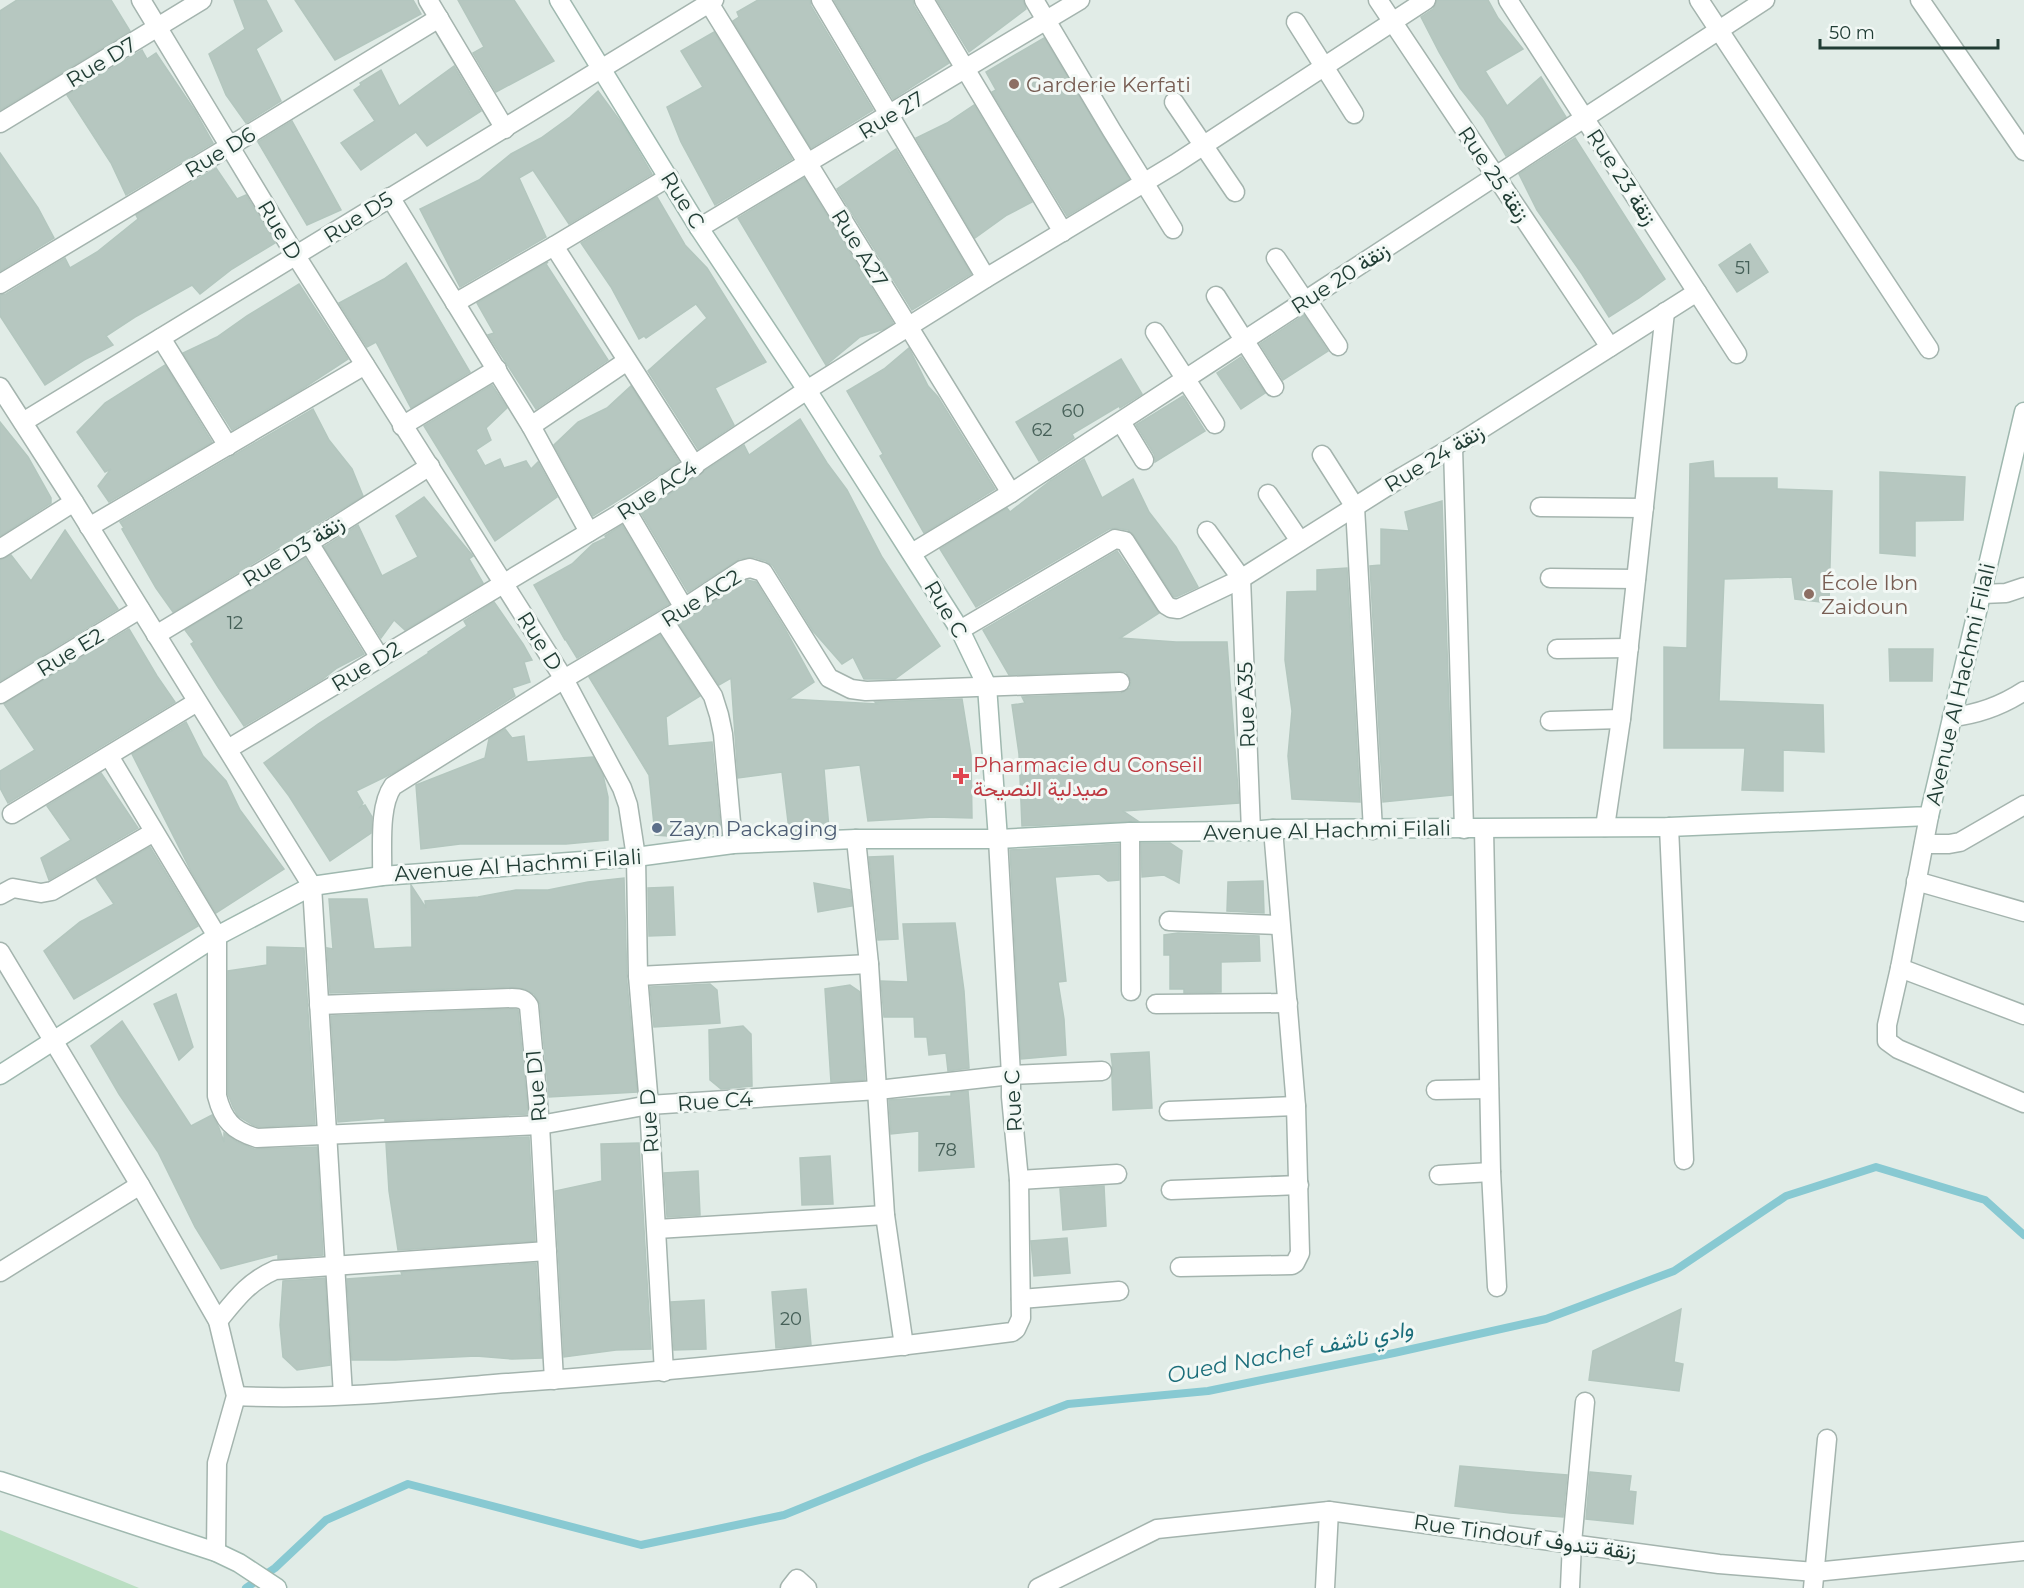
<svg xmlns="http://www.w3.org/2000/svg" width="2024" height="1588" font-family="Montserrat,Vazirmatn,sans-serif">
<style>
.green{fill:#badec2}
.lines{fill:none;stroke-linecap:round;stroke-linejoin:round}
.stream{stroke:#88c9d2;stroke-width:8}
.building{fill:#b6c7c0;stroke:#b3c6be;stroke-width:1.5}
.street-casing{stroke:#a4b4ae;stroke-width:21}
.secondary-casing{stroke:#9fb8af;stroke-width:21}
.street{stroke:#fff;stroke-width:18}
.secondary{stroke:#fff;stroke-width:18}
.education-dot{fill:#8d6e63;stroke:#f2f8f5;stroke-width:2}
.health-dot{fill:#e0444e;stroke:#f2f8f5;stroke-width:2}
.service-dot{fill:#5c6f8a;stroke:#f2f8f5;stroke-width:2}
.labels{text-anchor:middle;dominant-baseline:central;stroke-width:6;stroke-linejoin:round;paint-order:stroke}
.number-label{font-size:18px;fill:#466058}
.street-label{font-size:21px;fill:#213d35;stroke:#f2f8f5}
.education-label{font-size:21px;fill:#785e54;stroke:#f2f8f5;text-anchor:start}
.health-label{font-size:21px;fill:#be3a42;stroke:#f2f8f5;text-anchor:start}
.service-label{font-size:21px;fill:#4e5e75;stroke:#f2f8f5;text-anchor:start}
.water-label{font-size:22px;font-style:italic;fill:#1a6d7a;stroke:#f2f8f5}
</style>
<rect width="100%" height="100%" fill="#e1ece7"/>
<path class="green" d="M 0,1530 L 139,1588 L 0,1588 Z"/>
<g class="lines">
<path class="stream" d="M 246,1588 L 275,1568 L 326,1520 L 408,1484 L 641,1545 L 784,1515 L 923,1459 L 1068,1404 L 1208,1391 L 1394,1353 L 1546,1319 L 1674,1271 L 1786,1196 L 1876,1167 L 1985,1200 L 2024,1235"/>
</g>
<g class="building">
<path d="M 17,0 L 111,0 L 130,31 L 0,110 L 0,11 Z"/>
<path d="M 234,0 L 266,0 L 282,31 L 256,49 L 281,101 L 246,123 L 226,95 L 209,54 L 245,29 Z"/>
<path d="M 295,0 L 413,0 L 421,14 L 335,60 Z"/>
<path d="M 458,0 L 514,0 L 554,61 L 496,92 L 473,53 L 484,47 Z"/>
<path d="M 758,0 L 810,0 L 811,6 L 873,110 L 811,148 L 733,21 L 739,17 L 737,12 Z"/>
<path d="M 834,0 L 913,0 L 914,6 L 949,63 L 893,99 Z"/>
<path d="M 937,0 L 1023,0 L 1026,9 L 969,52 Z"/>
<path d="M 1437,0 L 1488,0 L 1498,18 L 1523,49 L 1485,71 L 1507,106 L 1541,77 L 1566,117 L 1506,156 L 1484,118 L 1460,88 L 1439,52 L 1421,17 L 1433,9 Z"/>
<path d="M 714,32 L 792,159 L 715,205 L 681,142 L 667,107 L 703,87 L 681,51 Z"/>
<path d="M 1044,38 L 1129,179 L 1067,216 L 992,92 L 996,90 L 986,72 Z"/>
<path d="M 142,50 L 147,59 L 156,53 L 195,111 L 213,143 L 126,195 L 111,163 L 67,95 Z"/>
<path d="M 454,66 L 481,111 L 427,146 L 416,132 L 361,170 L 341,143 L 375,121 L 354,90 L 361,85 L 360,83 L 381,70 L 399,106 Z"/>
<path d="M 598,91 L 623,125 L 652,174 L 569,224 L 533,170 L 519,178 L 546,237 L 460,287 L 420,209 L 479,180 L 511,154 L 541,138 L 570,117 Z"/>
<path d="M 974,105 L 1032,202 L 1007,215 L 975,238 L 916,138 L 947,123 Z"/>
<path d="M 292,121 L 341,210 L 307,225 L 258,142 Z"/>
<path d="M 1575,138 L 1665,279 L 1639,298 L 1609,317 L 1582,274 L 1537,210 L 1519,174 Z"/>
<path d="M 896,149 L 971,274 L 912,310 L 837,189 Z"/>
<path d="M 0,153 L 38,208 L 54,238 L 0,271 Z"/>
<path d="M 216,168 L 237,199 L 246,195 L 275,243 L 232,269 L 200,294 L 192,285 L 135,317 L 106,336 L 113,345 L 84,360 L 45,385 L 0,316 L 0,295 L 6,294 L 65,258 L 70,268 L 97,252 L 138,219 L 136,215 Z"/>
<path d="M 804,178 L 893,323 L 884,329 L 860,337 L 826,365 L 738,218 Z"/>
<path d="M 657,197 L 685,245 L 707,268 L 766,362 L 715,388 L 734,425 L 698,449 L 648,371 L 707,318 L 696,304 L 646,338 L 644,336 L 639,339 L 611,287 L 581,243 Z"/>
<path d="M 1750,244 L 1768,272 L 1737,292 L 1719,265 Z"/>
<path d="M 548,262 L 546,264 L 608,360 L 536,409 L 488,335 L 494,333 L 477,303 Z"/>
<path d="M 406,263 L 470,372 L 411,408 L 376,342 L 367,347 L 339,303 L 384,279 Z"/>
<path d="M 299,284 L 348,359 L 302,389 L 232,430 L 183,353 L 217,337 L 247,316 Z"/>
<path d="M 1304,315 L 1328,351 L 1283,380 L 1260,344 Z"/>
<path d="M 909,348 L 928,386 L 938,397 L 995,489 L 924,533 L 880,456 L 883,454 L 847,391 L 884,369 Z"/>
<path d="M 1241,357 L 1265,393 L 1241,409 L 1217,373 Z"/>
<path d="M 1121,359 L 1142,394 L 1120,408 L 1119,406 L 1072,434 L 1074,438 L 1039,461 L 1016,422 Z"/>
<path d="M 165,365 L 212,442 L 109,502 L 98,486 L 111,469 L 105,472 L 77,432 L 105,403 Z"/>
<path d="M 492,385 L 507,408 L 486,428 L 491,440 L 476,450 L 485,466 L 500,459 L 504,468 L 526,461 L 531,469 L 538,462 L 557,497 L 495,541 L 424,426 Z"/>
<path d="M 631,386 L 679,462 L 593,516 L 554,445 L 578,422 L 607,408 Z"/>
<path d="M 1183,396 L 1205,431 L 1155,462 L 1154,454 L 1136,425 Z"/>
<path d="M 313,409 L 329,440 L 352,469 L 363,496 L 173,612 L 156,588 L 122,529 L 124,528 L 120,522 Z"/>
<path d="M 800,419 L 827,463 L 847,490 L 882,557 L 940,646 L 895,679 L 864,679 L 853,657 L 842,664 L 813,631 L 773,566 L 766,561 L 753,557 L 739,559 L 688,592 L 641,513 L 744,445 L 749,455 Z"/>
<path d="M 0,422 L 28,457 L 51,498 L 51,503 L 0,536 Z"/>
<path d="M 1084,459 L 1102,498 L 1133,479 L 1149,512 L 1176,547 L 1198,587 L 1176,597 L 1174,597 L 1134,535 L 1128,530 L 1116,528 L 1109,529 L 976,607 L 940,549 L 1007,508 L 1010,512 L 1050,481 Z"/>
<path d="M 1713,461 L 1714,478 L 1777,478 L 1777,489 L 1832,491 L 1829,603 L 1795,599 L 1792,577 L 1724,579 L 1719,701 L 1823,705 L 1824,752 L 1783,750 L 1783,791 L 1742,790 L 1745,748 L 1664,748 L 1664,647 L 1687,648 L 1690,464 Z"/>
<path d="M 1880,472 L 1965,477 L 1963,520 L 1915,521 L 1915,556 L 1880,553 Z"/>
<path d="M 424,497 L 473,556 L 469,559 L 483,583 L 405,630 L 394,620 L 381,638 L 324,547 L 358,525 L 382,576 L 418,557 L 396,516 Z"/>
<path d="M 1442,501 L 1452,795 L 1383,802 L 1370,566 L 1381,565 L 1381,529 L 1409,531 L 1405,512 Z"/>
<path d="M 622,525 L 669,604 L 577,658 L 566,640 L 565,640 L 534,585 L 572,564 L 593,544 L 606,538 L 605,536 Z"/>
<path d="M 65,530 L 118,609 L 0,681 L 0,560 L 11,555 L 31,581 Z"/>
<path d="M 1117,551 L 1159,613 L 1120,638 L 1176,642 L 1227,642 L 1239,803 L 1123,811 L 1138,821 L 1022,826 L 1019,754 L 1012,705 L 1025,703 L 1022,697 L 1121,693 L 1130,688 L 1131,681 L 1126,672 L 1120,671 L 1009,675 L 983,630 Z"/>
<path d="M 305,558 L 364,654 L 337,668 L 323,679 L 244,726 L 218,687 L 191,644 L 194,642 L 185,630 Z"/>
<path d="M 1347,568 L 1360,802 L 1292,799 L 1288,756 L 1292,711 L 1285,660 L 1287,592 L 1317,591 L 1317,570 Z"/>
<path d="M 747,580 L 756,582 L 785,629 L 814,682 L 789,699 L 877,704 L 875,702 L 962,699 L 971,755 L 972,818 L 934,817 L 868,821 L 860,765 L 824,769 L 829,829 L 789,830 L 782,772 L 738,778 L 731,678 L 719,685 L 679,624 Z"/>
<path d="M 494,602 L 523,644 L 532,660 L 524,662 L 530,682 L 512,688 L 515,696 L 393,773 L 356,791 L 363,803 L 360,807 L 365,805 L 372,817 L 371,833 L 330,861 L 289,796 L 264,763 L 318,724 L 429,653 L 428,652 L 467,626 L 464,621 Z"/>
<path d="M 129,629 L 157,676 L 175,702 L 8,803 L 0,788 L 0,771 L 35,750 L 4,704 Z"/>
<path d="M 660,635 L 700,696 L 666,717 L 668,746 L 712,742 L 721,833 L 682,837 L 655,835 L 649,775 L 589,677 Z"/>
<path d="M 1889,649 L 1933,649 L 1932,681 L 1890,681 Z"/>
<path d="M 186,722 L 203,756 L 226,781 L 240,810 L 284,869 L 216,913 L 191,871 L 132,754 Z"/>
<path d="M 505,729 L 512,738 L 524,736 L 527,762 L 593,757 L 603,775 L 608,797 L 608,840 L 566,844 L 460,844 L 421,849 L 416,785 L 485,758 L 489,739 Z"/>
<path d="M 101,773 L 138,828 L 49,880 L 41,858 L 71,840 L 47,806 Z"/>
<path d="M 1141,843 L 1170,843 L 1182,851 L 1179,883 L 1164,875 L 1142,877 Z"/>
<path d="M 1119,844 L 1119,880 L 1108,881 L 1099,874 L 1055,877 L 1066,981 L 1058,982 L 1064,1019 L 1066,1055 L 1021,1059 L 1010,850 Z"/>
<path d="M 150,847 L 198,926 L 74,999 L 44,951 L 80,922 L 114,904 L 96,878 Z"/>
<path d="M 893,856 L 898,939 L 878,940 L 869,857 Z"/>
<path d="M 624,878 L 627,982 L 637,1092 L 549,1097 L 540,1004 L 534,994 L 525,989 L 512,987 L 330,993 L 327,948 L 333,949 L 329,899 L 367,899 L 374,949 L 412,947 L 411,885 L 426,908 L 425,901 L 478,897 L 516,890 L 548,890 L 588,882 Z"/>
<path d="M 1263,881 L 1264,913 L 1227,911 L 1228,882 Z"/>
<path d="M 814,883 L 850,890 L 852,906 L 818,912 Z"/>
<path d="M 673,887 L 675,935 L 649,936 L 648,888 Z"/>
<path d="M 955,923 L 964,991 L 969,1068 L 948,1071 L 946,1053 L 929,1055 L 927,1037 L 915,1037 L 914,1017 L 884,1017 L 881,981 L 908,982 L 903,924 Z"/>
<path d="M 1178,933 L 1259,936 L 1260,961 L 1221,962 L 1221,992 L 1184,993 L 1184,989 L 1170,989 L 1170,955 L 1164,955 L 1164,935 Z"/>
<path d="M 267,947 L 304,948 L 315,1124 L 259,1127 L 253,1125 L 238,1116 L 233,1107 L 228,1094 L 228,971 L 267,965 Z"/>
<path d="M 710,984 L 717,990 L 720,1023 L 654,1027 L 650,987 Z"/>
<path d="M 850,985 L 860,992 L 865,1080 L 831,1082 L 825,989 Z"/>
<path d="M 176,994 L 193,1047 L 179,1060 L 154,1004 Z"/>
<path d="M 512,1009 L 518,1010 L 528,1114 L 385,1121 L 385,1118 L 338,1122 L 331,1016 Z"/>
<path d="M 122,1021 L 191,1126 L 212,1115 L 219,1128 L 224,1142 L 224,1133 L 237,1142 L 254,1149 L 317,1147 L 323,1255 L 278,1259 L 278,1254 L 221,1269 L 195,1227 L 158,1152 L 119,1094 L 91,1046 Z"/>
<path d="M 743,1026 L 751,1034 L 752,1086 L 721,1089 L 710,1080 L 709,1030 Z"/>
<path d="M 1149,1052 L 1152,1108 L 1113,1110 L 1112,1076 L 1113,1071 L 1111,1054 Z"/>
<path d="M 968,1091 L 974,1167 L 919,1171 L 919,1131 L 891,1134 L 889,1100 L 951,1096 L 951,1093 Z"/>
<path d="M 529,1137 L 535,1241 L 398,1250 L 389,1191 L 386,1143 Z"/>
<path d="M 639,1143 L 651,1349 L 616,1350 L 564,1357 L 555,1191 L 602,1181 L 601,1144 Z"/>
<path d="M 830,1156 L 833,1204 L 802,1205 L 800,1158 Z"/>
<path d="M 698,1171 L 700,1215 L 667,1217 L 664,1173 Z"/>
<path d="M 1104,1186 L 1106,1226 L 1063,1230 L 1060,1189 Z"/>
<path d="M 1067,1238 L 1070,1273 L 1034,1276 L 1031,1241 Z"/>
<path d="M 536,1263 L 542,1358 L 512,1359 L 476,1356 L 395,1360 L 352,1360 L 347,1279 L 402,1275 L 401,1272 Z"/>
<path d="M 325,1278 L 330,1365 L 297,1370 L 283,1357 L 280,1325 L 283,1281 Z"/>
<path d="M 806,1289 L 811,1345 L 776,1348 L 772,1292 Z"/>
<path d="M 704,1300 L 706,1349 L 674,1350 L 671,1302 Z"/>
<path d="M 1681,1309 L 1674,1362 L 1683,1364 L 1679,1391 L 1589,1380 L 1593,1351 Z"/>
<path d="M 1460,1466 L 1567,1475 L 1563,1517 L 1510,1513 L 1455,1506 Z"/>
<path d="M 1590,1472 L 1631,1476 L 1629,1491 L 1636,1492 L 1633,1524 L 1586,1519 Z"/>
</g>
<g class="lines">
<defs>
<g id="street">
<path d="M 141,0 L 296,256 L 564,679 L 622,788 L 628,805 L 636,857 L 638,976 L 649,1105 L 664,1372"/>
<path d="M 428,0 L 505,129"/>
<path d="M 821,0 L 986,278"/>
<path d="M 924,0 L 1063,232"/>
<path d="M 1034,0 L 1112,131 L 1173,229"/>
<path d="M 1378,0 L 1610,347"/>
<path d="M 1508,0 L 1737,354"/>
<path d="M 1699,0 L 1929,349"/>
<path d="M 1920,0 L 2024,151"/>
<path d="M 709,3 L 1011,493"/>
<path d="M 1296,22 L 1354,114"/>
<path d="M 1174,102 L 1235,192"/>
<path d="M 0,123 L 202,0"/>
<path d="M 390,197 L 531,426 L 589,532"/>
<path d="M 699,228 L 1080,0"/>
<path d="M 554,246 L 695,466"/>
<path d="M 1276,258 L 1305,301"/>
<path d="M 0,284 L 230,146 L 439,18"/>
<path d="M 1216,296 L 1274,387"/>
<path d="M 1307,300 L 1338,346"/>
<path d="M 455,303 L 554,246 L 669,177"/>
<path d="M 1155,332 L 1215,424"/>
<path d="M 161,338 L 228,446"/>
<path d="M 0,387 L 74,502 L 312,886 L 343,1395"/>
<path d="M 23,422 L 714,0"/>
<path d="M 1121,422 L 1144,460"/>
<path d="M 402,426 L 497,369"/>
<path d="M 531,426 L 627,361"/>
<path d="M 1453,447 L 1464,829"/>
<path d="M 1322,455 L 1355,507 L 1373,830"/>
<path d="M 1268,494 L 1300,541"/>
<path d="M 1540,507 L 1644,508"/>
<path d="M 626,510 L 684,608"/>
<path d="M 89,527 L 365,365"/>
<path d="M 1207,531 L 1241,578"/>
<path d="M 309,543 L 380,658"/>
<path d="M 0,549 L 74,502"/>
<path d="M 912,553 L 1011,493 L 1765,0"/>
<path d="M 1241,578 L 1251,831"/>
<path d="M 1550,578 L 1636,579"/>
<path d="M 1982,594 L 2006,593 L 2024,587"/>
<path d="M 664,621 L 713,696 L 719,715 L 723,734 L 733,844"/>
<path d="M 960,630 L 1115,539 L 1125,541 L 1166,605 L 1171,608 L 1178,609 L 1239,580 L 1402,477 L 1453,447 L 1697,292"/>
<path d="M 156,635 L 309,543 L 430,466"/>
<path d="M 1557,649 L 1629,648"/>
<path d="M 0,694 L 140,609"/>
<path d="M 1952,717 C 1979,714 2001,706 2024,691"/>
<path d="M 1550,721 L 1621,719"/>
<path d="M 228,749 L 626,510 L 807,390 L 986,278 L 1175,164 L 1426,0"/>
<path d="M 109,756 L 217,936 L 217,1096 C 223,1120 233,1131 257,1138 L 540,1125 L 649,1105 L 878,1090 L 1011,1075 L 1102,1071"/>
<path d="M 12,814 L 197,702"/>
<path d="M 1929,816 L 1900,968 L 1887,1025 L 1887,1041 L 1898,1049 L 2024,1103"/>
<path d="M 1605,827 L 1621,719 L 1665,312"/>
<path d="M 1669,827 L 1684,1160"/>
<path d="M 1484,829 L 1491,1172 L 1497,1287"/>
<path d="M 1130,832 L 1131,991"/>
<path d="M 856,839 L 869,964 L 885,1215 L 904,1346"/>
<path d="M 1924,844 L 1949,844 L 1960,842 L 2024,805"/>
<path d="M 382,876 C 383,850 378,807 393,786 L 564,679 L 684,608 L 742,570 L 750,568 L 763,572 L 829,678 L 851,689 L 866,691 L 1120,682"/>
<path d="M 1916,881 L 2024,912"/>
<path d="M 0,895 L 13,888 L 41,893 L 52,891 L 154,832"/>
<path d="M 1169,921 L 1280,925"/>
<path d="M 0,952 L 140,1185 L 218,1321 L 236,1396 L 217,1463 L 216,1552"/>
<path d="M 1900,968 L 2024,1015"/>
<path d="M 638,976 L 869,964"/>
<path d="M 1156,1004 L 1288,1003"/>
<path d="M 319,1005 L 512,998 C 520,998 525,999 529,1006 L 540,1125 L 554,1380"/>
<path d="M 1436,1090 L 1489,1089"/>
<path d="M 1169,1111 L 1296,1106"/>
<path d="M 1439,1175 L 1491,1172"/>
<path d="M 1019,1180 L 1117,1174"/>
<path d="M 1171,1190 L 1299,1185"/>
<path d="M 657,1229 L 885,1215"/>
<path d="M 1180,1267 L 1292,1265 L 1295,1263 L 1300,1253 L 1296,1106 L 1273,829"/>
<path d="M 0,1272 L 140,1185"/>
<path d="M 1021,1299 L 1119,1291"/>
<path d="M 218,1321 C 236,1299 248,1282 275,1270 L 547,1251"/>
<path d="M 236,1396 C 326,1401 417,1390 507,1383 C 676,1371 844,1354 1012,1332 L 1016,1329 L 1021,1318 L 1019,1180 L 1011,1097 L 1011,1075 L 998,839"/>
<path d="M 790,1588 L 797,1579 L 807,1588"/>
<path d="M 1038,1588 L 1157,1529 L 1329,1511 L 1719,1564 L 1815,1572 L 2024,1551"/>
<path d="M 1325,1588 L 1329,1511"/>
<path d="M 1570,1588 L 1572,1543 L 1585,1402"/>
<path d="M 1813,1588 L 1827,1439"/>
</g>
<g id="secondary">
<path d="M 559,0 L 699,228 L 807,390 L 960,630 L 987,686 L 998,839"/>
<path d="M 0,1075 L 217,936 L 312,886 L 382,876 L 636,857 L 733,844 L 856,839 L 998,839 L 1130,832 L 1251,831 L 1273,829 L 1669,827 L 1929,816 L 2024,412"/>
<path d="M 0,1481 L 216,1552 L 239,1563 L 277,1588"/>
</g>
</defs>
<use href="#street" class="street-casing"/>
<use href="#secondary" class="secondary-casing"/>
<use href="#street" class="street"/>
<use href="#secondary" class="secondary"/>
</g>
<g class="education-dot">
<circle cx="1014" cy="84" r="6"/>
<circle cx="1809" cy="594" r="6"/>
</g>
<path class="health-dot" d="M958 767h6v6h6v6h-6v6h-6v-6h-6v-6h6z"/>
<circle class="service-dot" cx="657" cy="828" r="6"/>
<g class="labels">
<g class="number-label">
<text x="1743" y="268">51</text>
<text x="1073" y="411">60</text>
<text x="1042" y="430">62</text>
<text x="235" y="623">12</text>
<text x="946" y="1150">78</text>
<text x="791" y="1319">20</text>
</g>
<g class="street-label">
<text transform="translate(101 62) rotate(-31)">Rue D7</text>
<text transform="translate(891 115) rotate(-31)">Rue 27</text>
<text transform="translate(220 152) rotate(-31)">Rue D6</text>
<text transform="translate(1494 174) rotate(56)">Rue 25 زنقة</text>
<text transform="translate(1622 177) rotate(57)">Rue 23 زنقة</text>
<text transform="translate(683 200) rotate(58)">Rue C</text>
<text transform="translate(358 217) rotate(-32)">Rue D5</text>
<text transform="translate(280 230) rotate(59)">Rue D</text>
<text transform="translate(860 248) rotate(58)">Rue A27</text>
<text transform="translate(1340 278) rotate(-33)">Rue 20 زنقة</text>
<text transform="translate(1434 458) rotate(-31)">Rue 24 زنقة</text>
<text transform="translate(657 490) rotate(-33)">Rue AC4</text>
<text transform="translate(293 551) rotate(-32)">Rue D3 زنقة</text>
<text transform="translate(701 598) rotate(-32)">Rue AC2</text>
<text transform="translate(946 609) rotate(59)">Rue C</text>
<text transform="translate(540 641) rotate(58)">Rue D</text>
<text transform="translate(70 652) rotate(-31)">Rue E2</text>
<text transform="translate(366 666) rotate(-31)">Rue D2</text>
<text transform="translate(1960 684) rotate(-77)">Avenue Al Hachmi Filali</text>
<text transform="translate(1246 705) rotate(-92)">Rue A35</text>
<text transform="translate(1327 830) rotate(-1)">Avenue Al Hachmi Filali</text>
<text transform="translate(518 865) rotate(-4)">Avenue Al Hachmi Filali</text>
<text transform="translate(536 1086) rotate(-95)">Rue D1</text>
<text transform="translate(715 1101) rotate(-4)">Rue C4</text>
<text transform="translate(1013 1101) rotate(-93)">Rue C</text>
<text transform="translate(649 1121) rotate(-94)">Rue D</text>
<text transform="translate(1525 1537) rotate(8)">Rue Tindouf زنقة تندوف</text>
</g>
<g class="education-label">
<text x="1026" y="84">Garderie Kerfati</text>
<text x="1821" y="582">École Ibn<tspan x="1821" dy="24">Zaidoun</tspan></text>
</g>
<g class="health-label">
<text x="973" y="764">Pharmacie du Conseil<tspan x="973" dy="24">صيدلية النصيحة</tspan></text>
</g>
<g class="service-label">
<text x="669" y="828">Zayn Packaging</text>
</g>
<g class="water-label">
<text transform="translate(1290 1352) rotate(-11)">Oued Nachef وادي ناشف</text>
</g>
</g>
<path d="M1820 39v9h178v-9" fill="none" stroke="#213d35" stroke-width="3"/>
<text x="1829" y="39" font-size="18" fill="#213d35" stroke="#f2f8f5" stroke-width="4.5" paint-order="stroke">50 m</text>
</svg>
